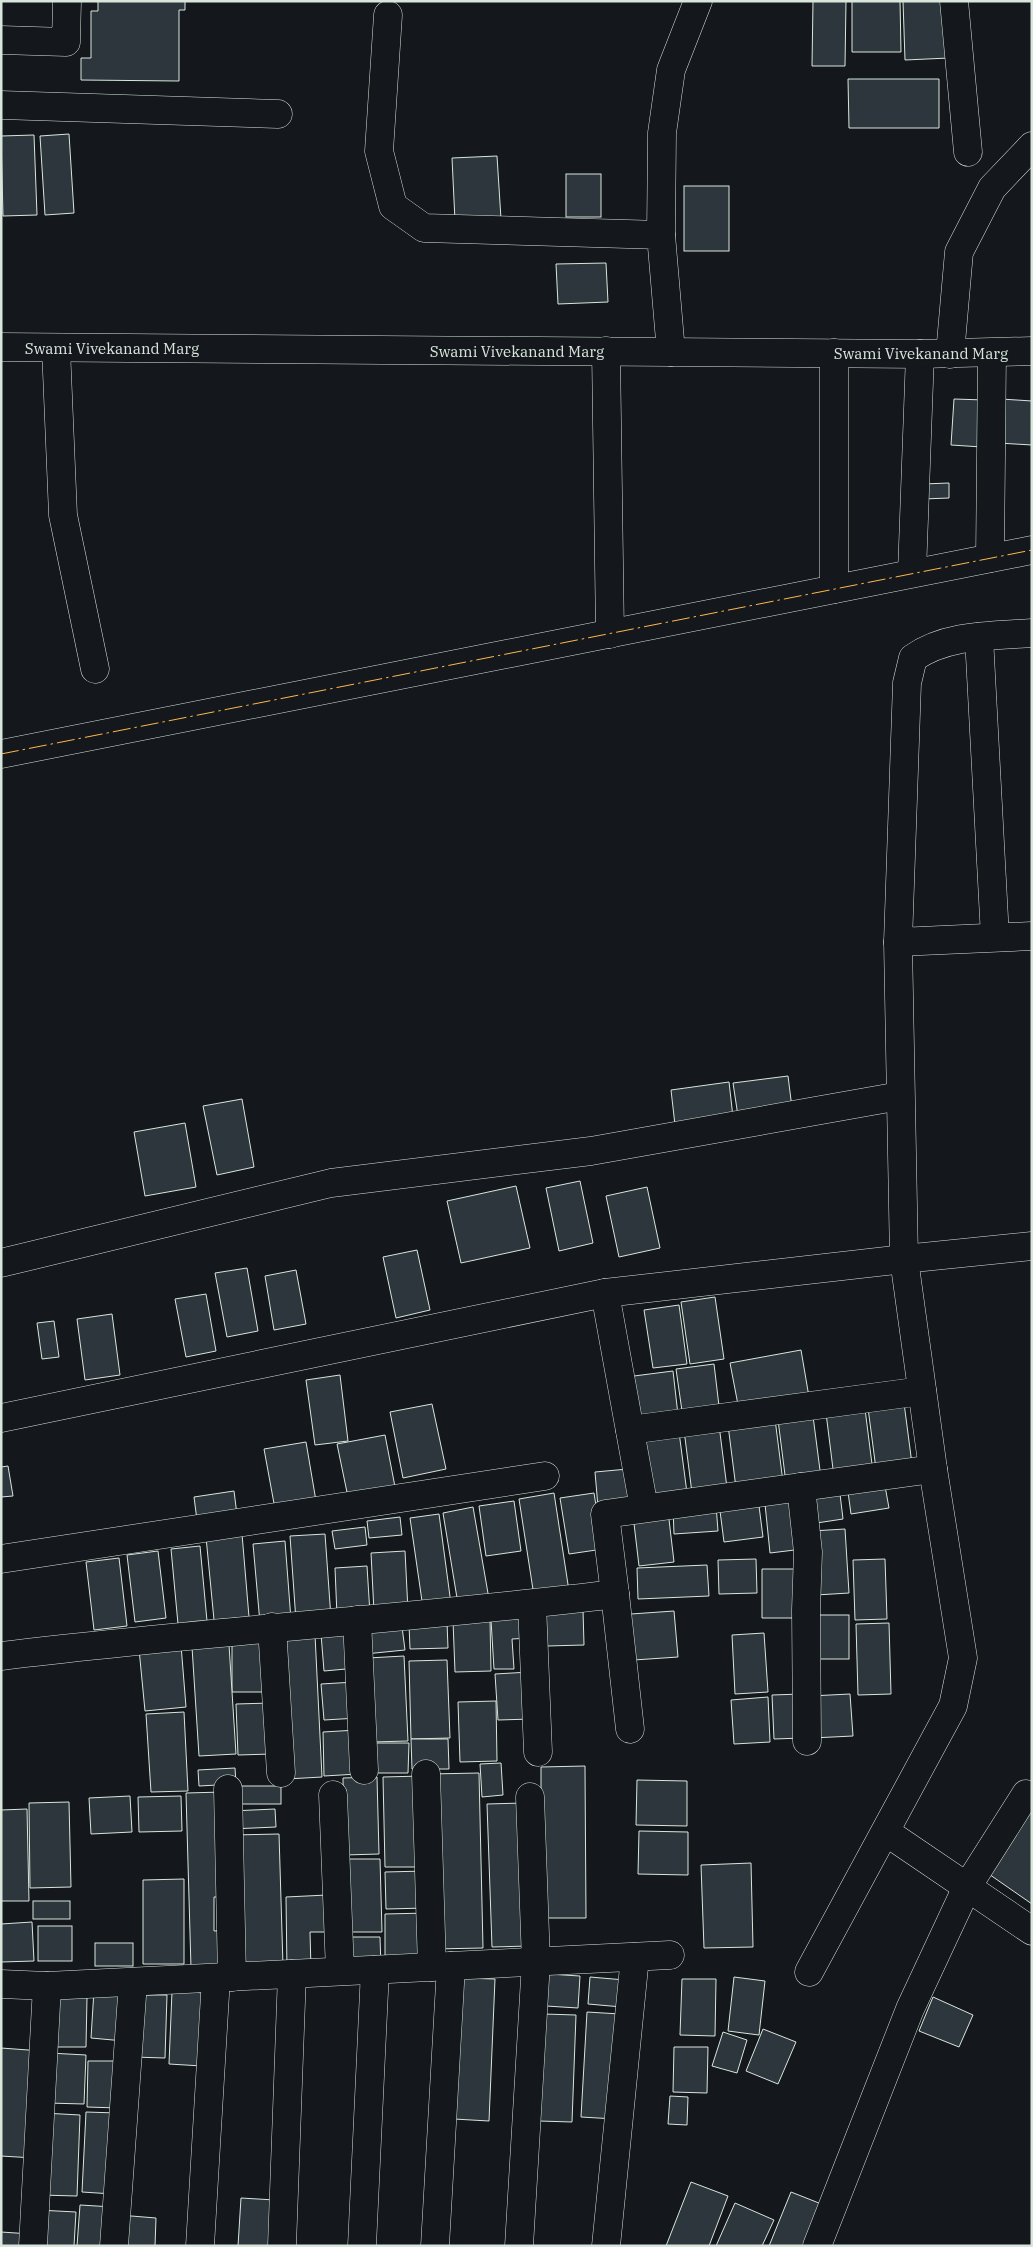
<svg xmlns="http://www.w3.org/2000/svg" width="1033" height="2247" font-family="'IBM Plex Serif',serif">
<style>
.building{fill:#2c363c;stroke:#d8e6dc}
.lines{fill:none;stroke-linecap:round;stroke-linejoin:round}
.minor-casing{stroke:#d8e6dc;stroke-width:29}
.major-casing{stroke:#d8e6dc;stroke-width:29}
.minor{stroke:#14181c;stroke-width:28}
.major{stroke:#14181c;stroke-width:28}
.power{stroke:#ffb74d;stroke-width:1;stroke-dasharray:18 4 2.5 4;stroke-linecap:butt}
.labels{text-anchor:middle;dominant-baseline:central;stroke-width:4;stroke-linejoin:round;paint-order:stroke}
.street-label{font-size:15px;fill:#d8e6dc;stroke:#14181c}
</style>
<rect width="100%" height="100%" fill="#14181c"/>
<g class="building">
<path d="M 98,1 L 185,1 L 185,10 L 179,10 L 179,81 L 81,80 L 81,58 L 91,58 L 91,11 L 98,11 Z"/>
<path d="M 813,1 L 846,1 L 845,66 L 812,66 Z"/>
<path d="M 852,1 L 900,1 L 901,52 L 852,52 Z"/>
<path d="M 903,1 L 947,1 L 949,58 L 905,60 Z"/>
<path d="M 848,79 L 939,79 L 939,128 L 849,128 Z"/>
<path d="M 69,134 L 74,213 L 45,215 L 40,136 Z"/>
<path d="M 34,135 L 37,215 L 3,216 L 1,136 Z"/>
<path d="M 497,156 L 501,219 L 455,221 L 452,158 Z"/>
<rect x="566" y="174" width="35" height="43"/>
<rect x="684" y="186" width="45" height="65"/>
<path d="M 606,263 L 608,302 L 558,304 L 556,264 Z"/>
<path d="M 954,399 L 985,400 L 982,447 L 951,445 Z"/>
<path d="M 1001,399 L 1032,401 L 1032,445 L 998,443 Z"/>
<path d="M 949,483 L 949,498 L 923,499 L 923,484 Z"/>
<path d="M 788,1076 L 792,1108 L 738,1116 L 733,1083 Z"/>
<path d="M 729,1082 L 733,1117 L 675,1125 L 671,1090 Z"/>
<path d="M 242,1099 L 254,1167 L 217,1175 L 203,1106 Z"/>
<path d="M 185,1123 L 196,1187 L 145,1196 L 134,1132 Z"/>
<path d="M 580,1181 L 593,1243 L 559,1251 L 546,1188 Z"/>
<path d="M 516,1186 L 530,1248 L 461,1263 L 447,1201 Z"/>
<path d="M 647,1187 L 660,1248 L 619,1257 L 606,1196 Z"/>
<path d="M 417,1250 L 430,1310 L 396,1318 L 383,1257 Z"/>
<path d="M 247,1268 L 258,1331 L 227,1337 L 215,1273 Z"/>
<path d="M 296,1270 L 306,1324 L 274,1330 L 265,1276 Z"/>
<path d="M 206,1294 L 216,1351 L 186,1357 L 175,1299 Z"/>
<path d="M 715,1297 L 724,1359 L 690,1364 L 681,1302 Z"/>
<path d="M 679,1305 L 687,1364 L 653,1368 L 644,1310 Z"/>
<path d="M 112,1314 L 120,1375 L 85,1380 L 77,1319 Z"/>
<path d="M 54,1321 L 59,1357 L 42,1359 L 37,1323 Z"/>
<path d="M 801,1350 L 809,1397 L 739,1410 L 730,1363 Z"/>
<path d="M 714,1364 L 719,1406 L 682,1411 L 676,1369 Z"/>
<path d="M 673,1371 L 678,1415 L 640,1420 L 634,1376 Z"/>
<path d="M 340,1375 L 348,1441 L 315,1445 L 306,1380 Z"/>
<path d="M 904,1403 L 912,1464 L 876,1469 L 868,1408 Z"/>
<path d="M 432,1404 L 446,1469 L 403,1478 L 390,1412 Z"/>
<path d="M 865,1409 L 873,1472 L 834,1477 L 826,1413 Z"/>
<path d="M 813,1416 L 821,1478 L 786,1483 L 778,1420 Z"/>
<path d="M 775,1419 L 783,1482 L 736,1488 L 728,1425 Z"/>
<path d="M 719,1425 L 727,1488 L 692,1493 L 684,1430 Z"/>
<path d="M 679,1432 L 687,1493 L 653,1497 L 645,1436 Z"/>
<path d="M 385,1435 L 396,1492 L 349,1502 L 337,1444 Z"/>
<path d="M 306,1442 L 316,1501 L 275,1509 L 264,1449 Z"/>
<path d="M 8,1466 L 13,1496 L 1,1497 L 1,1467 Z"/>
<path d="M 628,1469 L 632,1503 L 598,1507 L 595,1472 Z"/>
<path d="M 885,1486 L 889,1508 L 851,1514 L 848,1492 Z"/>
<path d="M 234,1491 L 238,1523 L 198,1528 L 194,1497 Z"/>
<path d="M 554,1493 L 569,1591 L 534,1596 L 519,1499 Z"/>
<path d="M 594,1493 L 603,1549 L 569,1554 L 560,1498 Z"/>
<path d="M 840,1494 L 843,1519 L 810,1524 L 806,1498 Z"/>
<path d="M 514,1501 L 521,1551 L 486,1556 L 479,1506 Z"/>
<path d="M 798,1501 L 803,1549 L 770,1553 L 765,1504 Z"/>
<path d="M 716,1505 L 718,1531 L 674,1534 L 673,1507 Z"/>
<path d="M 759,1506 L 763,1537 L 724,1542 L 720,1511 Z"/>
<path d="M 473,1507 L 489,1599 L 458,1604 L 443,1513 Z"/>
<path d="M 668,1511 L 674,1562 L 639,1566 L 633,1515 Z"/>
<path d="M 439,1514 L 451,1604 L 423,1608 L 410,1518 Z"/>
<path d="M 400,1517 L 402,1535 L 369,1538 L 367,1521 Z"/>
<path d="M 365,1527 L 367,1545 L 335,1549 L 332,1531 Z"/>
<path d="M 845,1529 L 849,1593 L 816,1595 L 812,1531 Z"/>
<path d="M 242,1534 L 249,1617 L 214,1620 L 206,1537 Z"/>
<path d="M 325,1534 L 331,1618 L 296,1621 L 290,1536 Z"/>
<path d="M 285,1541 L 291,1620 L 260,1623 L 253,1544 Z"/>
<path d="M 200,1546 L 207,1621 L 178,1624 L 171,1549 Z"/>
<path d="M 158,1551 L 166,1618 L 135,1622 L 127,1555 Z"/>
<path d="M 405,1551 L 408,1611 L 374,1612 L 371,1553 Z"/>
<path d="M 119,1558 L 127,1626 L 94,1630 L 86,1562 Z"/>
<path d="M 756,1559 L 757,1593 L 719,1594 L 718,1560 Z"/>
<path d="M 885,1559 L 887,1619 L 855,1620 L 853,1560 Z"/>
<path d="M 707,1565 L 709,1596 L 638,1599 L 637,1568 Z"/>
<path d="M 367,1566 L 370,1614 L 337,1616 L 335,1568 Z"/>
<path d="M 762,1569 L 800,1569 L 801,1618 L 762,1618 Z"/>
<path d="M 583,1610 L 584,1645 L 547,1646 L 546,1611 Z"/>
<path d="M 674,1611 L 678,1657 L 634,1660 L 631,1614 Z"/>
<rect x="816" y="1615" width="33" height="44"/>
<path d="M 530,1618 L 530,1638 L 512,1639 L 514,1669 L 494,1669 L 491,1620 Z"/>
<path d="M 490,1620 L 491,1671 L 455,1672 L 453,1621 Z"/>
<path d="M 447,1622 L 448,1648 L 410,1649 L 409,1624 Z"/>
<path d="M 889,1623 L 891,1694 L 858,1695 L 856,1624 Z"/>
<path d="M 402,1627 L 405,1650 L 365,1654 L 362,1632 Z"/>
<path d="M 353,1631 L 357,1668 L 324,1671 L 321,1634 Z"/>
<path d="M 764,1633 L 768,1692 L 735,1694 L 732,1635 Z"/>
<path d="M 315,1635 L 322,1777 L 287,1779 L 280,1636 Z"/>
<path d="M 268,1642 L 269,1692 L 232,1692 L 232,1643 Z"/>
<path d="M 181,1645 L 186,1707 L 145,1711 L 139,1649 Z"/>
<path d="M 229,1645 L 236,1754 L 199,1756 L 192,1647 Z"/>
<path d="M 404,1656 L 408,1741 L 372,1742 L 368,1658 Z"/>
<path d="M 447,1660 L 450,1738 L 411,1739 L 409,1661 Z"/>
<path d="M 530,1672 L 532,1719 L 498,1720 L 495,1674 Z"/>
<path d="M 355,1682 L 358,1718 L 324,1720 L 321,1684 Z"/>
<path d="M 801,1694 L 803,1738 L 774,1739 L 772,1695 Z"/>
<path d="M 850,1694 L 853,1736 L 812,1738 L 810,1696 Z"/>
<path d="M 768,1697 L 770,1742 L 734,1744 L 731,1700 Z"/>
<path d="M 496,1701 L 497,1761 L 460,1762 L 458,1702 Z"/>
<path d="M 271,1703 L 272,1754 L 238,1755 L 236,1704 Z"/>
<path d="M 184,1712 L 188,1791 L 151,1792 L 146,1714 Z"/>
<path d="M 357,1730 L 358,1774 L 324,1776 L 323,1732 Z"/>
<path d="M 411,1739 L 448,1739 L 449,1769 L 412,1769 Z"/>
<path d="M 372,1743 L 409,1743 L 408,1773 L 372,1773 Z"/>
<path d="M 501,1763 L 503,1795 L 482,1797 L 480,1764 Z"/>
<path d="M 585,1766 L 586,1918 L 541,1918 L 541,1767 Z"/>
<path d="M 235,1768 L 236,1784 L 199,1786 L 198,1770 Z"/>
<path d="M 479,1773 L 483,1948 L 434,1949 L 430,1774 Z"/>
<path d="M 422,1776 L 424,1867 L 385,1867 L 383,1777 Z"/>
<path d="M 377,1777 L 379,1854 L 344,1855 L 343,1778 Z"/>
<path d="M 637,1780 L 687,1781 L 687,1826 L 636,1825 Z"/>
<rect x="235" y="1786" width="46" height="18"/>
<path d="M 223,1792 L 225,1897 L 214,1897 L 214,1931 L 227,1930 L 228,1966 L 191,1968 L 186,1793 Z"/>
<path d="M 130,1796 L 132,1832 L 91,1834 L 89,1798 Z"/>
<path d="M 181,1796 L 182,1831 L 139,1832 L 138,1797 Z"/>
<path d="M 1032,1801 L 1032,1904 L 983,1870 Z"/>
<path d="M 69,1802 L 71,1887 L 30,1888 L 29,1803 Z"/>
<path d="M 523,1803 L 529,1946 L 492,1947 L 487,1804 Z"/>
<path d="M 27,1809 L 29,1901 L 1,1901 L 1,1810 Z"/>
<path d="M 275,1809 L 276,1827 L 231,1829 L 231,1811 Z"/>
<path d="M 639,1831 L 688,1832 L 688,1875 L 638,1874 Z"/>
<path d="M 279,1834 L 283,1966 L 237,1968 L 233,1835 Z"/>
<path d="M 344,1859 L 380,1859 L 382,1932 L 346,1932 Z"/>
<path d="M 751,1863 L 753,1947 L 704,1948 L 701,1865 Z"/>
<path d="M 425,1871 L 426,1908 L 386,1909 L 385,1872 Z"/>
<path d="M 184,1879 L 184,1964 L 143,1964 L 143,1880 Z"/>
<path d="M 327,1895 L 328,1932 L 310,1932 L 311,1969 L 287,1970 L 286,1897 Z"/>
<rect x="33" y="1901" width="37" height="18"/>
<path d="M 427,1913 L 428,1965 L 385,1966 L 385,1914 Z"/>
<path d="M 32,1922 L 34,1961 L 1,1962 L 1,1924 Z"/>
<rect x="38" y="1926" width="34" height="35"/>
<path d="M 345,1937 L 380,1937 L 381,1968 L 346,1968 Z"/>
<rect x="95" y="1943" width="38" height="23"/>
<path d="M 548,1974 L 580,1976 L 578,2008 L 546,2006 Z"/>
<path d="M 590,1977 L 625,1980 L 622,2007 L 588,2004 Z"/>
<path d="M 734,1977 L 765,1981 L 759,2035 L 728,2031 Z"/>
<path d="M 460,1978 L 495,1979 L 489,2121 L 454,2119 Z"/>
<path d="M 682,1979 L 716,1979 L 715,2036 L 680,2035 Z"/>
<path d="M 94,1990 L 127,1992 L 124,2041 L 91,2038 Z"/>
<path d="M 172,1991 L 206,1993 L 202,2066 L 169,2064 Z"/>
<path d="M 135,1995 L 167,1995 L 165,2058 L 133,2057 Z"/>
<path d="M 50,1997 L 87,1997 L 86,2047 L 50,2047 Z"/>
<path d="M 933,1997 L 973,2015 L 959,2047 L 919,2031 Z"/>
<path d="M 587,2012 L 620,2014 L 615,2119 L 581,2117 Z"/>
<path d="M 544,2014 L 576,2015 L 572,2122 L 539,2121 Z"/>
<path d="M 763,2029 L 796,2042 L 778,2084 L 746,2071 Z"/>
<path d="M 723,2032 L 747,2040 L 737,2073 L 712,2066 Z"/>
<path d="M 674,2047 L 708,2047 L 707,2093 L 673,2092 Z"/>
<path d="M 1,2048 L 42,2051 L 34,2158 L 1,2156 Z"/>
<path d="M 49,2053 L 86,2055 L 84,2104 L 47,2103 Z"/>
<path d="M 88,2061 L 119,2061 L 118,2108 L 87,2107 Z"/>
<path d="M 670,2096 L 688,2097 L 687,2125 L 668,2124 Z"/>
<path d="M 86,2112 L 117,2113 L 113,2194 L 82,2192 Z"/>
<path d="M 43,2113 L 80,2115 L 77,2196 L 40,2195 Z"/>
<path d="M 691,2182 L 728,2196 L 709,2246 L 666,2246 Z"/>
<path d="M 791,2192 L 824,2205 L 807,2246 L 769,2246 Z"/>
<path d="M 241,2198 L 275,2200 L 272,2246 L 238,2246 Z"/>
<path d="M 735,2203 L 774,2220 L 762,2246 L 716,2246 Z"/>
<path d="M 80,2205 L 113,2207 L 110,2246 L 77,2246 Z"/>
<path d="M 38,2210 L 76,2212 L 74,2246 L 36,2246 Z"/>
<path d="M 119,2215 L 156,2218 L 155,2246 L 117,2246 Z"/>
<path d="M 1,2232 L 31,2234 L 31,2246 L 1,2246 Z"/>
</g>
<g class="lines">
<defs>
<g id="minor">
<path d="M 954,1 L 968,152"/>
<path d="M 388,15 L 379,151 L 393,206 L 424,228 L 661,235 L 671,352"/>
<path d="M 1,40 L 66,42 L 67,1"/>
<path d="M 1,105 L 278,114"/>
<path d="M 661,235 L 662,133 L 671,70 L 698,1"/>
<path d="M 56,348 L 63,515 L 95,669"/>
<path d="M 606,351 L 610,634"/>
<path d="M 950,354 L 959,252 L 992,188 L 1032,146"/>
<path d="M 990,558 L 992,353"/>
<path d="M 912,573 L 920,354"/>
<path d="M 834,589 L 834,353"/>
<path d="M 1032,633 C 992,636 947,634 913,658 L 907,683 L 898,942 L 1032,936"/>
<path d="M 979,637 L 995,937"/>
<path d="M 1,754 L 1032,550"/>
<path d="M 1,1263 L 331,1183 L 591,1151 L 900,1096"/>
<path d="M 605,1293 L 644,1508"/>
<path d="M 1,1418 L 605,1293 L 904,1259 L 1032,1246"/>
<path d="M 630,1430 L 922,1391"/>
<path d="M 801,1487 L 808,1552 L 806,1610 L 807,1741"/>
<path d="M 1,1559 L 545,1476"/>
<path d="M 615,1594 L 630,1729"/>
<path d="M 532,1604 L 538,1752"/>
<path d="M 357,1620 L 364,1770"/>
<path d="M 272,1627 L 281,1773"/>
<path d="M 1,1656 C 205,1631 411,1619 615,1594 L 605,1514 L 933,1469"/>
<path d="M 426,1774 L 432,1967"/>
<path d="M 228,1789 L 232,1977"/>
<path d="M 333,1795 L 340,1971"/>
<path d="M 886,1832 L 1032,1931"/>
<path d="M 809,1972 L 953,1706 L 963,1658 L 933,1469 L 904,1259 L 898,942"/>
<path d="M 1,1984 L 47,1986 L 670,1955"/>
<path d="M 33,2246 L 47,1986"/>
<path d="M 114,2246 L 133,1982"/>
<path d="M 200,2246 L 216,1978"/>
<path d="M 282,2246 L 292,1974"/>
<path d="M 362,2246 L 375,1970"/>
<path d="M 435,2246 L 451,1966"/>
<path d="M 519,2246 L 536,1962 L 530,1797"/>
<path d="M 606,2246 L 635,1957"/>
<path d="M 817,2246 L 910,2009 L 967,1887 L 1026,1794"/>
</g>
<path id="major" d="M 1,347 L 920,354 L 1032,351"/>
</defs>
<use href="#minor" class="minor-casing"/>
<use href="#major" class="major-casing"/>
<use href="#minor" class="minor"/>
<use href="#major" class="major"/>
<path class="power" d="M 1,754 L 1032,550"/>
</g>
<g class="labels">
<g class="street-label">
<text x="112" y="348">Swami Vivekanand Marg</text>
<text x="517" y="351">Swami Vivekanand Marg</text>
<text x="921" y="353">Swami Vivekanand Marg</text>
</g>
</g>
<rect width="1033" height="2247" fill="none" stroke="#d8e6dc" stroke-width="5"/>
</svg>
